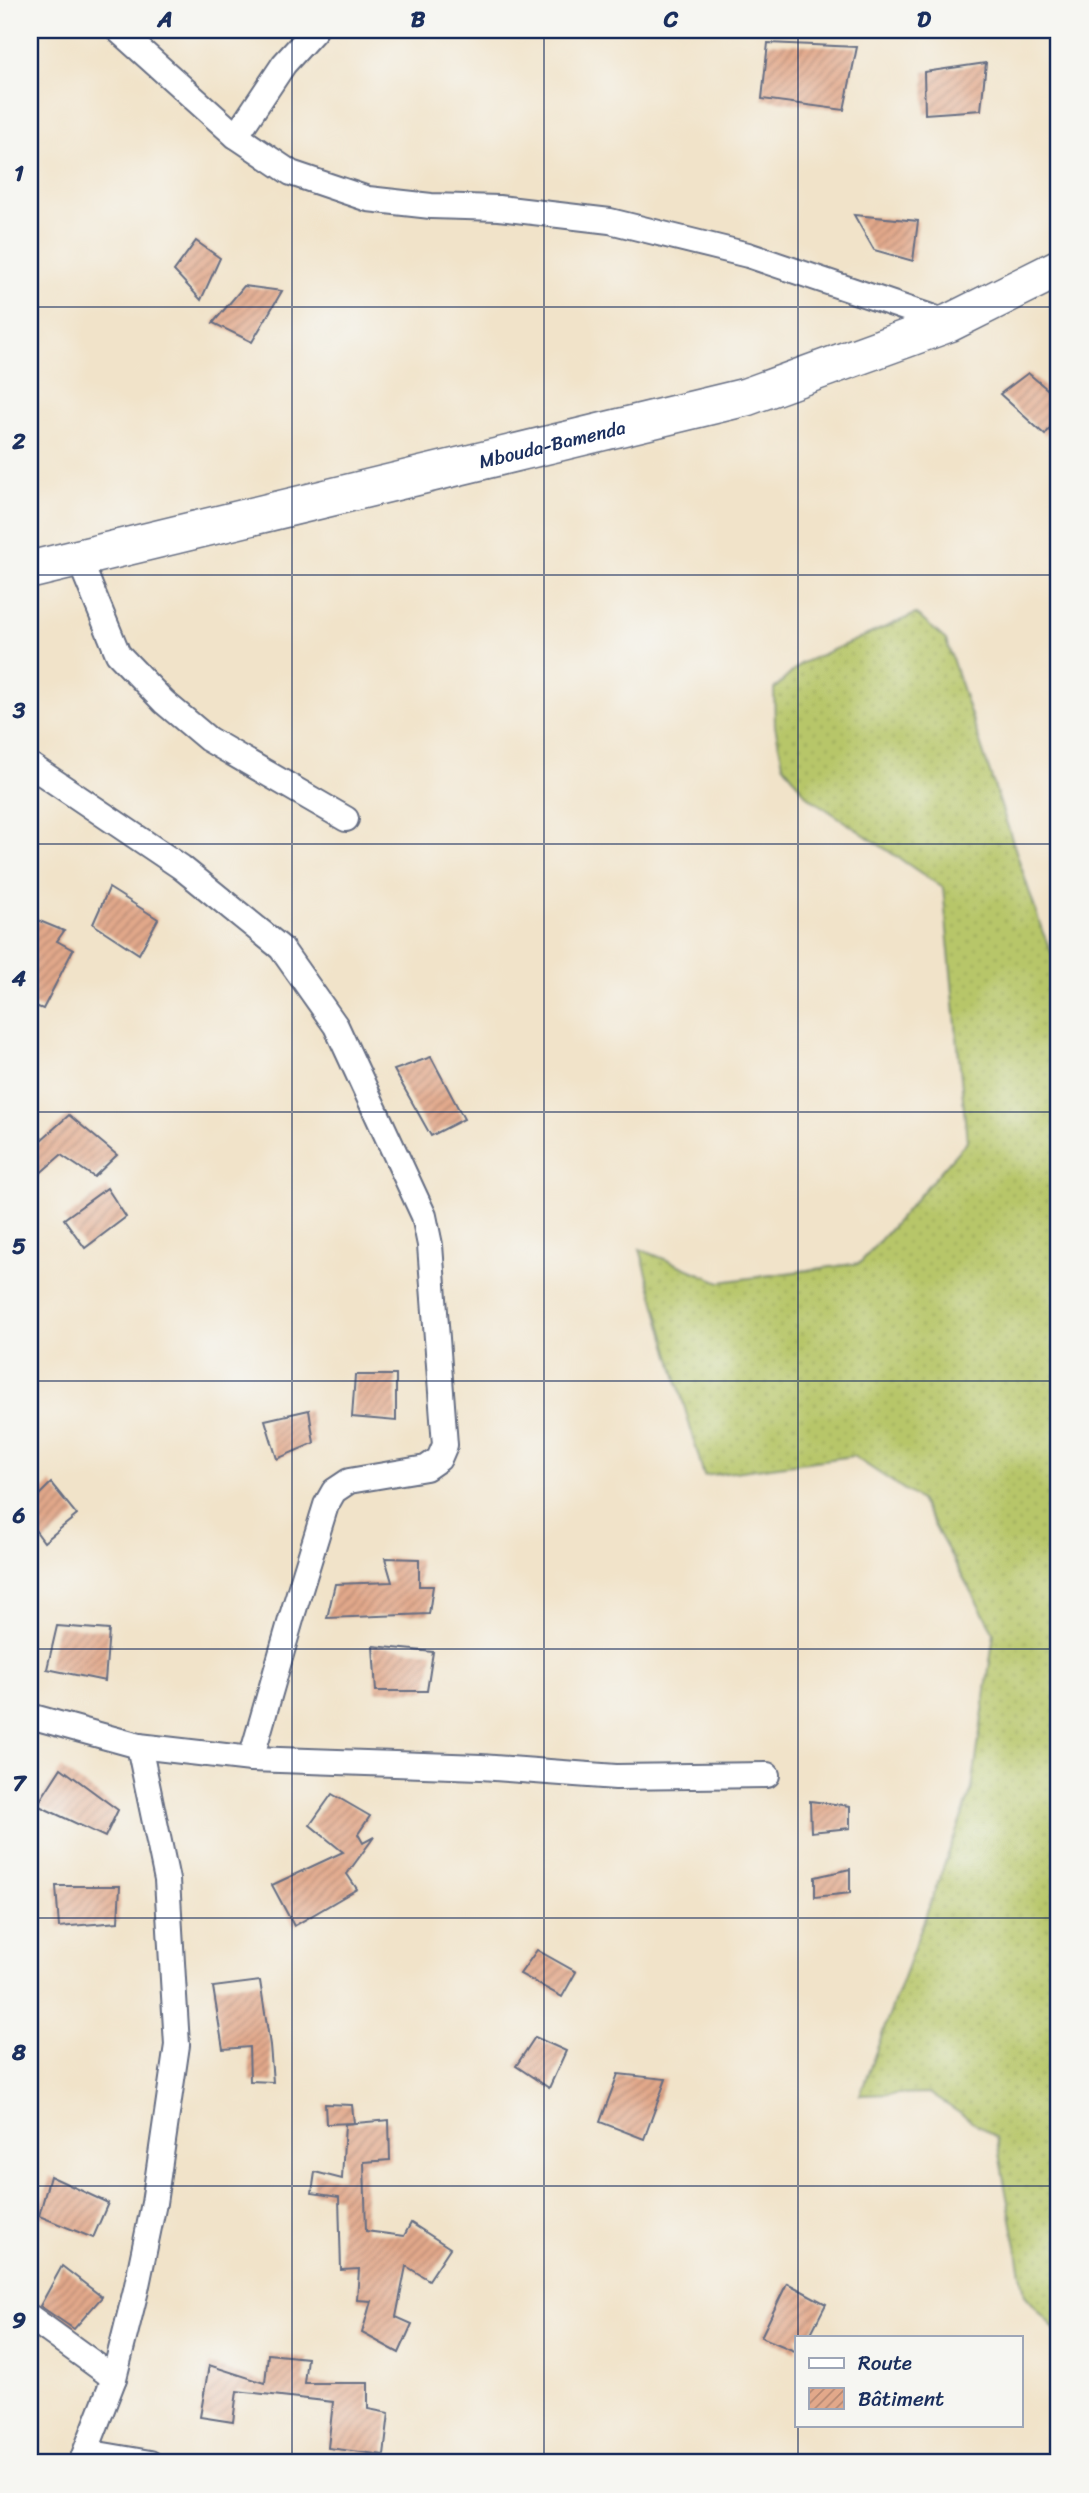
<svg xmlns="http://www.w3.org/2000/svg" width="1089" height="2493" font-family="Sriracha,sans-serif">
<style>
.grass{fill:url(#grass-dots);stroke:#697a64;stroke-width:2}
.building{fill:url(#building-hatch)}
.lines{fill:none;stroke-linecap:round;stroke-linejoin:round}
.minor-casing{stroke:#666e83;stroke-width:28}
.highway-casing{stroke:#666e83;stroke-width:40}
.minor{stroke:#fff;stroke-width:24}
.highway{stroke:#fff;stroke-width:37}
.grid{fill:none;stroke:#1b2f5e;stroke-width:2;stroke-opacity:0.55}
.labels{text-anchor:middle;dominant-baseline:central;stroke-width:6;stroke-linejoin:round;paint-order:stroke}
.street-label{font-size:19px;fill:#1b2f5e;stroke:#f6f6f2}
.neatline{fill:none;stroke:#1b2f5e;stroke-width:2.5}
.grid-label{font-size:23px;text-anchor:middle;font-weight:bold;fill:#1b2f5e}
</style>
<defs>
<pattern id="grass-dots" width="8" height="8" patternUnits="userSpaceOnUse" patternTransform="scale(1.75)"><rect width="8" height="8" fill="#b7c669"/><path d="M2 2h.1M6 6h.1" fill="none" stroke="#9daa5d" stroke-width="1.8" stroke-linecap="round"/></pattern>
<pattern id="building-hatch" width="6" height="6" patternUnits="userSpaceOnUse" patternTransform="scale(1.75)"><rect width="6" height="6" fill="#e2a88a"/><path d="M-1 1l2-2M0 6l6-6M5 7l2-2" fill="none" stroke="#b68974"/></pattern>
</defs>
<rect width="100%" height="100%" fill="#f6f6f2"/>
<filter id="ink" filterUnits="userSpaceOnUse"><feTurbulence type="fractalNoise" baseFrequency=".0143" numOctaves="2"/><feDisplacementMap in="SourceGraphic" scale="14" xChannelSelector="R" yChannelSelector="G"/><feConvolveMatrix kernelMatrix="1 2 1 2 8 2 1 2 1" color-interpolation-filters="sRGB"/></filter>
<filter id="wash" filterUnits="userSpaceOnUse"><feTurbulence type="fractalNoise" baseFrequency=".00686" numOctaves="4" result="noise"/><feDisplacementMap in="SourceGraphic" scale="28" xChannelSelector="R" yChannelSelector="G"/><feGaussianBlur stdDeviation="1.57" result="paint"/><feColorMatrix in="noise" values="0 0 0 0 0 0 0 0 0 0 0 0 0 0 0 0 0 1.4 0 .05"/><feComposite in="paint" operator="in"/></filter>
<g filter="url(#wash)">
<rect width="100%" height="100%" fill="#f1e3c9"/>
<path class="grass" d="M 916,614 L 946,640 L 1043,933 L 1059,969 L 1059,2334 L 1025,2295 L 996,2137 L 929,2093 L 860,2095 L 972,1789 L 994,1633 L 920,1500 L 853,1456 L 704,1476 L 640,1249 L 720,1282 L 860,1263 L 967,1141 L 943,888 L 807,796 L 783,764 L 775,726 L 774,689 L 802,663 Z"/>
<g id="blocks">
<g class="building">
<path d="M 768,43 L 857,47 L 844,110 L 762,99 Z"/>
<path d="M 986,63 L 981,110 L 925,114 L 924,72 Z"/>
<path d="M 854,215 L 918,221 L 913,261 L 874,250 Z"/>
<path d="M 196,241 L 220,258 L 201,300 L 174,271 Z"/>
<path d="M 244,286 L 282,291 L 252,342 L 213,323 Z"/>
<path d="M 1028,373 L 1059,399 L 1059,415 L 1045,435 L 1000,394 Z"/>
<path d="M 109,888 L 158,919 L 139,954 L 93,924 Z"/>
<path d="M 30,917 L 64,931 L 57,941 L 73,950 L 43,1009 L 30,1004 Z"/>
<path d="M 431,1057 L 464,1119 L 431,1136 L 394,1070 Z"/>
<path d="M 69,1115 L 117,1155 L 94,1177 L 61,1155 L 30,1182 L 30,1150 Z"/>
<path d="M 107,1188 L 126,1217 L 85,1248 L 64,1219 Z"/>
<path d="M 355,1375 L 396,1375 L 396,1421 L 352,1417 Z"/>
<path d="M 309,1410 L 314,1443 L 277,1459 L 265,1420 Z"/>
<path d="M 51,1483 L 77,1515 L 44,1542 L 30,1523 L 30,1504 Z"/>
<path d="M 385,1558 L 419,1559 L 419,1586 L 433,1586 L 429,1614 L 327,1618 L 335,1584 L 392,1582 Z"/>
<path d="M 57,1626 L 109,1630 L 105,1681 L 47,1669 Z"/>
<path d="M 373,1646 L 433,1652 L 427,1691 L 376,1691 Z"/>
<path d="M 61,1768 L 118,1810 L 105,1837 L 37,1805 Z"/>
<path d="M 332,1794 L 370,1816 L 358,1834 L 363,1843 L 374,1837 L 347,1874 L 357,1889 L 294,1926 L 272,1885 L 343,1852 L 310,1825 Z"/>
<path d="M 810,1801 L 850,1806 L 850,1828 L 811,1832 Z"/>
<path d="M 850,1869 L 850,1893 L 815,1897 L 815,1877 Z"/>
<path d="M 56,1886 L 120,1886 L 118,1922 L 59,1927 Z"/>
<path d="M 537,1950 L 576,1972 L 562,1997 L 520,1974 Z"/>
<path d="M 260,1981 L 270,2045 L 273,2082 L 250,2081 L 249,2047 L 223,2049 L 213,1987 Z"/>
<path d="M 535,2037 L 566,2051 L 549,2088 L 516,2066 Z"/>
<path d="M 618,2074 L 666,2079 L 644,2139 L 600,2122 Z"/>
<path d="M 325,2104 L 352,2105 L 354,2123 L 326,2124 Z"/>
<path d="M 389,2120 L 390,2160 L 364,2162 L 366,2231 L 404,2236 L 411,2223 L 450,2248 L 429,2280 L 406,2266 L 396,2317 L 412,2324 L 399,2353 L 362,2333 L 371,2301 L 357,2300 L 359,2269 L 341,2270 L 339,2197 L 312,2193 L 315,2172 L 342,2179 L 345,2124 Z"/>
<path d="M 50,2176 L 108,2203 L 93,2238 L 39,2216 Z"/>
<path d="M 62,2266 L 102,2297 L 74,2329 L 40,2306 Z"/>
<path d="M 787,2283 L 826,2304 L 809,2337 L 797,2337 L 797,2352 L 761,2337 Z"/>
<path d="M 268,2354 L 307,2358 L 304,2383 L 368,2383 L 368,2409 L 389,2413 L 384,2455 L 328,2448 L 333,2402 L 237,2391 L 233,2422 L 200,2417 L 209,2365 L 265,2383 Z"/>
</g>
</g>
</g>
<g filter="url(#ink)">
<use href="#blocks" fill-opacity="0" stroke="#666e83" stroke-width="2"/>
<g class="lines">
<defs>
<g id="minor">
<path d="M 118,30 L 236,136 L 291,173 L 368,199 L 431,206 L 499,208 L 610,221 L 748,255 L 949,323"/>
<path d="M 236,136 L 284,64 L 315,30"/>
<path d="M 79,559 L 118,654 L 164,702 L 208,739 L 346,819"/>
<path d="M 30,765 L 181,867 L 281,948 L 336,1026 L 424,1216 L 430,1245 L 445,1445 L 439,1459 L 426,1468 L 349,1481 L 334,1491 L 326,1505 L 292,1616 L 251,1759"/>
<path d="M 30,1716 L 139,1746 L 251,1759 L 481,1767 L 616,1777 L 767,1775"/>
<path d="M 30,2317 L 114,2378"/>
<path d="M 86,2452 L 150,2463"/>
<path d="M 81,2463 L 114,2378 L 136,2290 L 154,2203 L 177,2045 L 167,1880 L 139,1746"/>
</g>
<g id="highway">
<path id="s1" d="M 30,570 L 746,397 L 949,323 L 1059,268"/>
</g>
</defs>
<use href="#minor" class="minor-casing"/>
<use href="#highway" class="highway-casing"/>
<use href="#minor" class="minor"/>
<use href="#highway" class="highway"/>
</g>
</g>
<path class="grid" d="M 292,30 L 292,2463M 544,30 L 544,2463M 798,30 L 798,2337M 30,307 L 1059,307M 30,575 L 1059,575M 30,844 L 1059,844M 30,1112 L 1059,1112M 30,1381 L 1059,1381M 30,1649 L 1059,1649M 30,1918 L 1059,1918M 30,2186 L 1059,2186M 798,2425 L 798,2463"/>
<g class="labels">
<g class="street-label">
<text stroke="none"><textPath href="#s1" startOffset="537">Mbouda-Bamenda</textPath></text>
</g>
</g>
<rect width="1089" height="2493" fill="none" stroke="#f6f6f2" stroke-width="77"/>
<rect x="795" y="2336" width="228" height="91" fill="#f6f6f2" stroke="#9ea6b7" stroke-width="2"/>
<rect x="809" y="2358" width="35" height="10" fill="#ffffff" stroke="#9ea6b7" stroke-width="2"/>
<text x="858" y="2370" font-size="21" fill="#1b2f5e">Route</text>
<rect x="809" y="2388" width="35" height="21" fill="url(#building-hatch)" stroke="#9ea6b7" stroke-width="2"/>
<text x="858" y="2406" font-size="21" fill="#1b2f5e">Bâtiment</text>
<rect x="38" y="38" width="1012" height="2416" class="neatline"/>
<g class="grid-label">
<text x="165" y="27">A</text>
<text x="418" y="27">B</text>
<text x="671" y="27">C</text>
<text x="924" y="27">D</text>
<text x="19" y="181">1</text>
<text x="19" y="449">2</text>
<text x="19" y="718">3</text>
<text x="19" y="986">4</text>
<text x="19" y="1254">5</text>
<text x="19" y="1523">6</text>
<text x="19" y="1791">7</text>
<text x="19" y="2060">8</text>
<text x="19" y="2328">9</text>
</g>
</svg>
